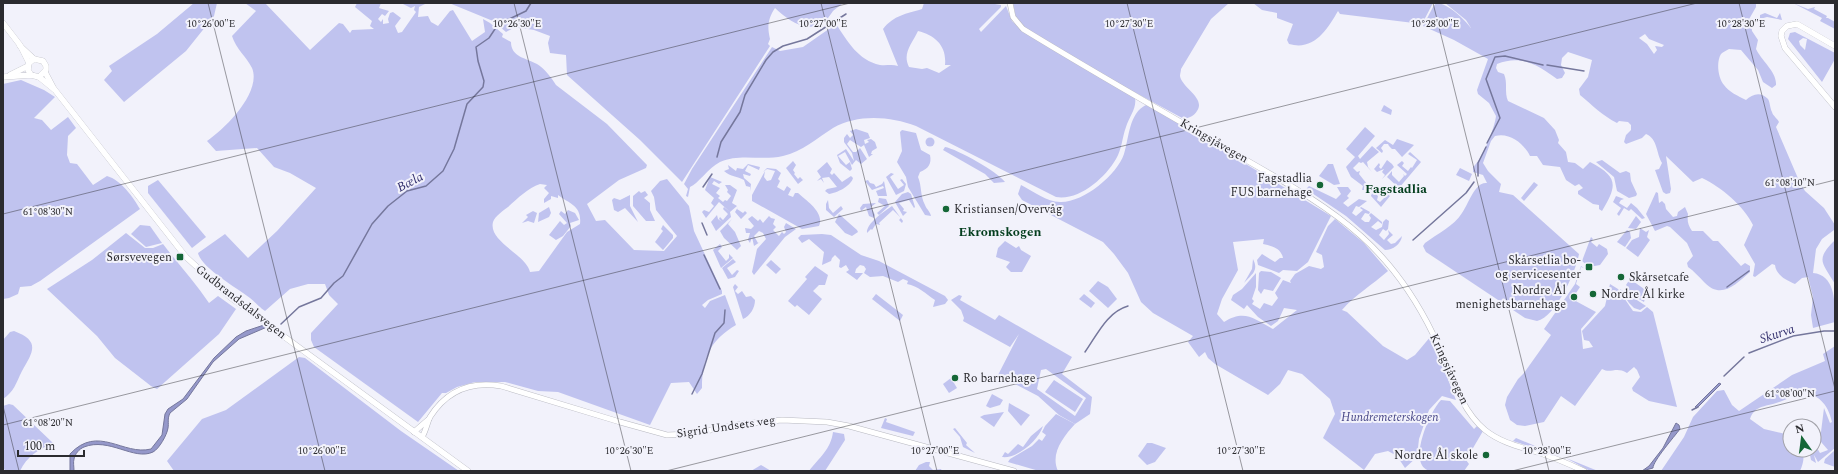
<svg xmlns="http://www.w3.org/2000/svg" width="1838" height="474" font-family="Spectral,serif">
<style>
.green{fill:#c0c3ef;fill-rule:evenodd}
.water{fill:#9598ca;stroke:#75779c}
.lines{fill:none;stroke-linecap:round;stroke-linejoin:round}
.stream{stroke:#75779c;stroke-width:1.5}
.tertiary-casing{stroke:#b8b9c1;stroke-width:6}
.secondary-casing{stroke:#b8b9c1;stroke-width:6}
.tertiary{stroke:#fff;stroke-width:5}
.secondary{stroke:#fff;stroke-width:5.5}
.ticks{fill:none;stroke:#2b2b2f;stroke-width:1;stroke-opacity:0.45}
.poi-dot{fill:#156737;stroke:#f2f2fb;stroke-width:1.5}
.labels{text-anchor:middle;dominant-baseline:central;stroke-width:4;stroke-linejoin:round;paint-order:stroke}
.street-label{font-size:12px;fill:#2b2b2f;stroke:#f2f2fb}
.poi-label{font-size:12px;fill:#2b2b2f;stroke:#f2f2fb;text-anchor:end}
.park-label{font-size:12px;font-style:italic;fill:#474686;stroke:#f2f2fb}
.water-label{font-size:13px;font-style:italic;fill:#322f6d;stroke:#f2f2fb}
.neighbourhood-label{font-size:13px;font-weight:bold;fill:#043e1e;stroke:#f2f2fb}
.ticks-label{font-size:10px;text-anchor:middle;fill:#2b2b2f;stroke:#f2f2fb;stroke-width:4;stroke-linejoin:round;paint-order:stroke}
</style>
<rect width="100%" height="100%" fill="#f2f2fb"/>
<g class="green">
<path d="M 194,3 L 217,3 L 214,16 L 186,51 L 124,102 L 104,80 L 112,71 L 109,66 L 157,34 Z"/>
<path d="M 245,3 L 265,3 L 310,50 L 339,23 L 343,24 L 350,33 L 352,30 L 374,29 L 370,26 L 372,21 L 355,7 L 357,3 L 381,3 L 379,8 L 389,11 L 385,16 L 382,14 L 378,19 L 381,22 L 383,19 L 383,24 L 389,23 L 388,19 L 390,13 L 393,12 L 401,18 L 395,26 L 398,33 L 402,32 L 416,12 L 414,10 L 415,6 L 411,8 L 401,3 L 427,3 L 419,7 L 418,17 L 428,16 L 431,22 L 438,26 L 450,11 L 453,10 L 472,41 L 485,32 L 483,19 L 490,23 L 503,34 L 502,37 L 511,42 C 511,57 526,58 537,64 C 545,69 551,77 556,85 L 607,124 L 647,165 L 646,168 L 619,180 L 587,204 L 596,221 L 605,220 L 634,250 L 664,251 L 677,236 L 656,210 L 654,197 L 651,191 L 660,181 L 667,179 L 689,206 L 694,231 L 722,291 L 722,294 L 708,300 L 702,305 L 705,308 L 710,301 L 725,295 L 736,325 C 711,340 702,357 702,388 L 697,394 L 689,382 L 671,383 L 650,425 L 558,392 L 538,391 L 505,382 L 475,382 L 457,387 L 446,393 L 442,393 L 418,422 L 314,347 L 311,340 L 311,333 L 338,304 L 329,295 L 325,284 L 308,284 L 290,289 L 265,311 C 259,307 256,303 250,298 C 239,289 201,268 198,253 L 225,234 L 248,258 L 277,231 L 316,188 L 290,173 L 274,167 L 257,148 L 216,151 L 207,141 C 225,129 262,92 252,68 C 246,56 236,49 232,36 L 256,11 ZM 540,184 L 547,185 L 544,188 L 549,193 L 544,199 L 544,203 L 551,199 L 551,196 L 558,198 L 558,195 C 570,204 582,206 580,224 L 567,232 L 539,271 L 530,272 C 526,254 488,242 493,222 C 495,216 504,210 508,207 C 518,198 528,188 540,184 Z"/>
<path d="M 449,3 L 843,3 C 840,6 836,8 833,11 C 830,15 827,20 823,23 C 805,34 787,19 775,8 C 768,19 767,26 770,39 L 768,44 L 770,46 L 682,182 L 640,140 L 567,75 L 566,55 L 550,53 L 548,43 L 550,36 L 534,30 L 515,27 L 506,32 L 493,21 Z"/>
<path d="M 924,3 L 989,3 L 1001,5 L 1001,7 L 979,29 L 981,32 L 1006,6 L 1012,21 L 1023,31 L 1135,98 C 1137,108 1129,117 1126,127 C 1122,138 1122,149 1116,159 C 1105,178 1079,201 1056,197 L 916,126 C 890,116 857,114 833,128 C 817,138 802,152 783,156 C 761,161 740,153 720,162 C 708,168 698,184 690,187 L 688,197 L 686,196 L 688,189 L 684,184 L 692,169 L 772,47 L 780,51 L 803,47 L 836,24 C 848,42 858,60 880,65 C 886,66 892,64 898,66 L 883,29 C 894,15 906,14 922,9 ZM 918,31 C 935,35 947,46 945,65 L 951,65 L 939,73 L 927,68 L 922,69 L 909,67 C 902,53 912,44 918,31 Z"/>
<path d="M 1013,3 L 1229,3 L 1211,19 L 1181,69 C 1181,71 1180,74 1180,76 C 1182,88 1206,98 1197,111 C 1194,116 1189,118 1184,119 L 1112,80 L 1024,27 L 1016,18 Z"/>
<path d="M 1253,3 L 1433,3 L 1422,24 L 1340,14 L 1338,11 C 1327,30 1314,51 1289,44 L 1287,40 L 1293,24 L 1277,18 L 1277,13 L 1262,10 Z"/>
<path d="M 1436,3 C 1448,3 1465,20 1471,28 L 1466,20 L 1445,3 L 1756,3 L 1756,7 L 1748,21 L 1751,23 L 1752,31 L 1758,40 L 1756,49 C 1761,60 1777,72 1776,85 L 1772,88 L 1763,82 L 1758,70 L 1741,50 L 1729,49 C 1727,50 1723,52 1721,54 C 1716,62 1718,78 1724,85 C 1729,92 1738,96 1746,100 C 1752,94 1761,91 1768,99 C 1770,102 1770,108 1772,112 C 1773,116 1777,118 1779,122 L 1776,127 L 1800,183 L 1805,191 L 1824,208 L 1835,225 L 1834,230 L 1822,239 L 1816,249 L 1813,273 C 1836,275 1835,304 1835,322 L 1813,328 L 1811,315 L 1813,297 L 1808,277 L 1802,278 L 1795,284 C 1786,280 1776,275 1775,265 L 1772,264 L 1755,277 L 1753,276 L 1755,264 L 1744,245 L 1753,225 C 1744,206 1721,187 1702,178 L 1693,182 L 1666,156 L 1671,189 L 1670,193 L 1666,194 L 1663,192 L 1655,170 L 1659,169 L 1662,163 C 1656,153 1658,139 1646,134 L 1642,138 L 1626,144 L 1624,142 L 1626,135 L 1631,130 L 1631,125 L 1628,122 L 1619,121 L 1617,123 C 1603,116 1592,105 1580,95 L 1579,89 L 1588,77 L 1592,60 L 1568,52 L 1562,58 L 1561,65 L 1565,73 L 1562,78 L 1557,79 C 1538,65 1521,54 1497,64 L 1496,68 L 1498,72 L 1504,74 C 1508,83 1504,92 1508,101 L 1544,118 L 1555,130 L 1559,140 L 1558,143 L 1566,152 L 1568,162 L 1575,163 L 1583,169 L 1590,162 C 1619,177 1617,186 1602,211 L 1599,209 L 1599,205 L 1593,204 L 1578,194 L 1578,191 L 1583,188 L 1579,184 L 1575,186 L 1566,180 L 1560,167 L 1543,165 L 1537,156 L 1530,156 C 1524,144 1510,132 1495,136 L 1491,141 L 1483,163 L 1488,171 L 1501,184 L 1499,192 L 1513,195 L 1579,254 C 1576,271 1556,317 1537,321 L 1525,318 L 1426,252 L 1423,246 L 1425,243 C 1437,234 1454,226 1462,213 C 1468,205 1475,181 1487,183 L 1483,175 L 1473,172 L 1473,167 C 1482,160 1495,127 1496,116 L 1489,103 L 1478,94 L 1477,90 L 1488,59 L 1454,40 L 1423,26 L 1433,7 ZM 1645,34 L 1649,39 L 1664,45 L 1662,47 L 1655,46 L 1657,50 L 1654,54 L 1647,44 L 1639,38 Z"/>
<path d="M 1793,3 L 1808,9 L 1815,7 L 1814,9 L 1827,16 L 1826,18 L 1828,18 L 1835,22 L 1835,29 L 1820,21 L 1822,18 Z"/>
<path d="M 1765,13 L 1777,18 L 1780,13 L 1782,20 L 1767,17 L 1760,19 L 1760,15 Z"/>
<path d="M 1795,32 L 1835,53 L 1835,59 L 1822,82 L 1788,39 L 1790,33 ZM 1803,38 L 1807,39 L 1805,50 L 1800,45 L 1799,41 Z"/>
<path d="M 21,80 L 44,90 L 55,97 L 34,118 L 42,120 L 51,130 L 68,117 L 76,128 L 68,136 L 67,155 L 70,163 L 77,164 L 93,185 L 107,176 C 121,180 133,197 140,209 L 40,281 L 31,286 L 20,287 L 18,294 L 9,298 L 3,299 L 3,84 Z"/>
<path d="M 1146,105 L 1174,120 L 1331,216 L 1308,262 L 1297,271 L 1283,270 L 1279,273 L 1258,265 L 1257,260 L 1262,254 L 1275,262 L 1280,258 L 1283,258 C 1281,248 1272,246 1263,244 L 1264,239 L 1233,242 L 1238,270 L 1222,299 L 1217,314 L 1224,322 C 1245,309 1254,319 1273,329 L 1297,310 L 1284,308 L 1278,321 L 1271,326 L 1258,317 L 1247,305 L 1244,309 L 1231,300 L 1233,295 L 1242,289 L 1256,273 L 1256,287 L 1252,299 L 1254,301 L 1252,304 L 1260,309 L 1264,303 L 1272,306 L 1278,298 L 1275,293 L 1283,280 L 1291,283 L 1290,281 L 1295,274 L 1309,266 L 1321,269 L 1324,267 L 1322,255 L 1316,252 L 1328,226 L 1335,219 L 1364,243 L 1388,271 C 1372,285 1355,295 1342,310 L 1347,312 L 1383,346 L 1407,360 L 1415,355 L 1431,336 L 1456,400 L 1442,396 L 1429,410 L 1419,439 L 1417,457 L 1405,468 L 1397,456 L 1388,451 L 1375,454 L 1364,470 L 1323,438 L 1335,414 L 1330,399 L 1302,374 L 1288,370 L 1280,384 L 1268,395 L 1215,364 L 1208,358 L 1205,352 L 1199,357 L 1188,342 L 1193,336 L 1153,313 L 1141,302 L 1128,273 L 1114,254 L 1103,242 L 1022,200 L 1018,194 L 1021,185 C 1033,191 1047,202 1060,202 C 1083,203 1117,175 1124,154 C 1129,138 1129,113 1146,105 Z"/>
<path d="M 1384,105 L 1392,110 L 1391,115 L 1381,111 Z"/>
<path d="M 1365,127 L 1375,136 L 1358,156 L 1360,159 L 1372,146 L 1379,152 L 1367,162 L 1368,167 L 1372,172 L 1363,162 L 1361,163 L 1359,162 L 1353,168 L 1357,172 L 1360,171 L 1359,174 L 1367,184 L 1365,186 L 1368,189 L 1367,191 L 1365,191 L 1367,188 L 1364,187 L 1364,190 L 1362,190 L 1363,186 L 1351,177 L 1346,167 L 1355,157 L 1346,149 Z"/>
<path d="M 856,129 L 868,133 L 870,138 L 864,140 L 865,144 L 869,142 L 867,140 L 871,139 L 875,142 L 877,148 L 872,151 L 871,154 L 873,154 L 869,157 L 864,145 L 861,147 L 850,140 L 847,144 L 853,152 L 856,152 L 860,148 L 867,159 L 861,164 L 856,160 L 852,165 L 845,152 L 838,156 L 846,165 L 850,162 L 852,169 L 850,171 L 840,163 L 837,155 L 846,149 L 854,161 L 852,153 L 844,142 L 844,138 L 847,134 L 850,138 L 853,135 L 850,131 Z"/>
<path d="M 902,130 L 916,133 L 921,150 L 930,155 C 932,164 928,169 920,172 L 918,177 C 922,186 920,196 925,205 C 927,210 930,211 931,216 L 925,215 L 908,187 L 906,177 L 897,162 L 902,151 L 900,132 Z"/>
<circle cx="930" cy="142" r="4.5"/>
<path d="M 1397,139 L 1414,145 L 1402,157 L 1395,149 L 1392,149 L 1389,146 L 1388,144 L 1384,144 L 1381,148 L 1383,151 L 1382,153 L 1376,148 L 1385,140 L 1393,145 Z"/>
<path d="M 945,147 C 957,149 998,172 1005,182 L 994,183 L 985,174 L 943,150 Z"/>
<path d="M 1410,152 L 1421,162 L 1399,188 L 1387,177 L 1392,171 L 1392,175 L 1399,182 L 1404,176 L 1403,174 L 1405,176 L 1407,174 L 1397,165 L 1402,161 L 1404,163 L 1402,166 L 1408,171 L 1411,167 L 1412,168 L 1417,160 L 1408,154 Z"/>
<path d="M 1387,160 L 1392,164 L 1391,168 L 1392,164 L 1394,167 L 1382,179 L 1385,175 L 1382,172 L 1384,169 L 1377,172 L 1374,169 L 1379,163 L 1380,165 L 1379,167 L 1381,169 Z"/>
<path d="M 1602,160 L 1620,173 L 1626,171 L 1630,173 L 1631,181 L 1637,194 L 1636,196 L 1629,198 L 1617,191 L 1614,177 L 1596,162 Z"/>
<path d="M 793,161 L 796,165 L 793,170 L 795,173 L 794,174 L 798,179 L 800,177 L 803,180 L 798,184 L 786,168 Z"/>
<path d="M 827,162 L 832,169 L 830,173 L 832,175 L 834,173 L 842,182 L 851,176 L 853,178 C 851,186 837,193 829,194 L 825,191 L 827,189 L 837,187 L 829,177 L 822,178 L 824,183 L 821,179 L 817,181 L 821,177 L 817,171 Z"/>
<path d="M 748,164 L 760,167 L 759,170 L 748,165 L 745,171 L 751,174 L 750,176 L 743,174 L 744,178 L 751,184 L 750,191 L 750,187 L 746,186 L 744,180 C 737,176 731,177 724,171 L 729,169 L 728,165 L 736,171 L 737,168 L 743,169 Z"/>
<path d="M 1328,164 L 1333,164 L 1340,184 L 1334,185 L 1319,176 Z"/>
<path d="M 767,168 L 776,169 L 781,173 L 778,179 L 780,181 L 777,187 L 784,191 L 787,186 L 791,189 L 788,195 L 793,197 L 795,193 L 798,193 C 807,201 825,213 819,226 L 802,229 L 752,201 L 752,195 L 765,171 L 764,177 L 767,181 L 771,180 L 775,171 L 767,169 L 763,172 Z"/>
<path d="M 1460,168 L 1472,174 L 1469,181 L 1456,175 Z"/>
<path d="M 891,173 L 894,174 L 890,177 L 898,189 L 904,185 L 900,180 L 902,179 L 906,184 L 904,191 L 896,195 L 886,177 Z"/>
<path d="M 710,177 L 722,182 L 719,184 L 714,181 L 712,184 L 720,188 L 716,193 L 720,196 L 718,198 L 723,202 L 725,200 L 727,201 L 731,196 L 727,192 L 728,190 L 725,185 L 730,185 L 737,190 L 732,203 L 737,206 L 730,212 L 731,217 L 716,231 L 711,222 L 717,215 L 718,219 L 722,222 L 724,221 L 722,222 L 719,219 L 720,217 L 723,220 L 728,214 L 723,209 L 724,207 L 730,212 L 719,202 L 706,218 L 702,212 L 704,210 L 709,212 L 714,206 L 711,203 L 714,198 L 705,190 Z"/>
<path d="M 158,180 L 206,237 L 192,248 L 148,193 L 148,186 Z"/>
<path d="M 868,180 L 870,183 L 874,184 L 876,187 L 882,184 L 884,181 L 887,196 L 878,196 L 876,191 L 884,188 L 883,186 L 872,190 L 865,181 Z"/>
<path d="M 1534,182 L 1538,185 L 1524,201 L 1521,198 Z"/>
<path d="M 1309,186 L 1336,199 L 1341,194 L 1337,187 L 1348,187 L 1351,191 L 1347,196 L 1349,198 L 1343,203 L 1348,207 L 1359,199 L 1367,201 L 1359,207 L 1356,206 L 1352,213 L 1356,216 L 1363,210 L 1360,208 L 1361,207 L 1370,212 L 1369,214 L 1365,213 L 1361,219 L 1365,222 L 1369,222 L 1371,218 L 1369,215 L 1371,213 L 1382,222 L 1382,224 L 1378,221 L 1371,227 L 1376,230 L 1382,227 L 1383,222 L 1386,219 L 1389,221 L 1388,229 L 1386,231 L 1383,229 L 1379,235 L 1384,240 L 1389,234 L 1388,230 L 1393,235 L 1387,240 L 1391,244 L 1395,243 L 1402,236 C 1401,244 1393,250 1385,250 L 1346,216 L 1306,189 Z"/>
<path d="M 639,191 L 641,193 L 645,191 L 648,195 L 644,198 L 650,203 L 650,210 L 655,221 L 646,221 L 633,206 L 633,196 Z"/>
<path d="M 1372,191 L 1378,196 L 1377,200 L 1380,202 L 1386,196 L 1384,191 L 1390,196 L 1381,207 L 1371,196 Z"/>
<path d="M 908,192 L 911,194 L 915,207 L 914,208 L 909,200 L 899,203 L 904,209 L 903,211 L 907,212 L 903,216 L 895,202 L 902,194 Z"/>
<path d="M 1656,192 L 1658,193 L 1659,203 L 1662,201 L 1665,204 L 1666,209 L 1673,217 L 1677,216 L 1678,212 L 1685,207 L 1688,214 C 1687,221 1688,225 1692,231 L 1703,231 L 1713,241 L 1718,241 L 1741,266 L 1745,263 L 1750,266 L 1750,272 C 1735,285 1721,300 1704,282 C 1699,277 1694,271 1688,267 L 1687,263 L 1693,256 L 1687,243 L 1670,227 L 1667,226 L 1655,231 L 1646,214 Z"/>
<path d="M 630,195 L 630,206 L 638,222 L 625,208 L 618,212 L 614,210 L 612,200 L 614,198 L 620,200 Z"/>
<path d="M 1616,196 L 1624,199 L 1621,200 L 1619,203 L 1627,208 L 1631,203 L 1637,208 L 1645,218 L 1642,219 L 1631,209 L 1629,211 L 1624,208 L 1619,216 L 1617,214 L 1621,208 L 1613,202 Z"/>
<path d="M 879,198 L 886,199 L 889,206 L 879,215 L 877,213 L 885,206 L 878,202 Z"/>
<path d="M 828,200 L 829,208 L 833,213 L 841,206 L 843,209 L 834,217 L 826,210 L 826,204 Z"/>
<path d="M 876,203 L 871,207 L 875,215 L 874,218 L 869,216 L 866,207 L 861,211 L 860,208 L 863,204 Z"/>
<path d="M 892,206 L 903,221 L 902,223 L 899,220 L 901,218 L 893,210 L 879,223 L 880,225 L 876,224 L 872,230 L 871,229 L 867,233 C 866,223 885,211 892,206 Z"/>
<path d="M 549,207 L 551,213 L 549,217 L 538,222 L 539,213 Z"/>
<path d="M 738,207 L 737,209 L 743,213 L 745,211 L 747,213 L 741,219 L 735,212 Z"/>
<path d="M 568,210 L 575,213 L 579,220 L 570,223 L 571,226 L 563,236 L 556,240 L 549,235 L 560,221 L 564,225 L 567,223 L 559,214 L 561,211 L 565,214 Z"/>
<path d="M 533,211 L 537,213 L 534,223 L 528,221 L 522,223 L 528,217 L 526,215 Z"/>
<path d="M 839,214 L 857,230 L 858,232 L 852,236 L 845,233 L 835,222 Z"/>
<path d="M 752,216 L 758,221 L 760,219 L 763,223 L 769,216 L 771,218 L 775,219 L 773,224 L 776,227 L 773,230 L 779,236 L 782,232 L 784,234 L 786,232 L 784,227 L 786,223 L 796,229 L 785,237 L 754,275 L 752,272 L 757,249 L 766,239 L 763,233 L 759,231 L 754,236 L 758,243 L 760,242 L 754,246 L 752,237 L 750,243 L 748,240 L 750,233 L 746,233 L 745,228 L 751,229 L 754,226 L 748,219 Z"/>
<path d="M 1636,216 L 1641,222 L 1636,229 L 1628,228 Z"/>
<path d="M 732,219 L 728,224 L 735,232 L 741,246 L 737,250 L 724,238 L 720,231 Z"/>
<path d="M 140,225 L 150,226 L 162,243 L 146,247 L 131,234 Z"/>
<path d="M 663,225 L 673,235 L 673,238 L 663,250 L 655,242 L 663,231 L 661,229 Z"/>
<path d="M 1640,228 L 1646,232 L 1649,230 L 1647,237 L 1650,240 L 1638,257 L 1626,248 L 1632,240 L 1639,237 Z"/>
<path d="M 1627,230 L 1630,232 L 1631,238 L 1625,247 L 1617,242 Z"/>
<path d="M 126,233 L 145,248 L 153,248 L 163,244 C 178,264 195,282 209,303 L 218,296 L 236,309 L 219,334 L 157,389 L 151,386 L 115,358 L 97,336 L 47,289 L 92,260 Z"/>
<path d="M 822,234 L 831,235 L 861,255 L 879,261 L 945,296 L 948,300 L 945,304 L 933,307 L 935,300 C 926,294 918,286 907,284 L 908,281 L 903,279 L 898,282 L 883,276 L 870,277 L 864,273 L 866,269 L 864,266 L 860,265 L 856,269 L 855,273 L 863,273 L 857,280 L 846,272 L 849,270 L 846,265 L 841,268 L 839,267 L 840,260 L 835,255 L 832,258 L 831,261 L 822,265 L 824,252 L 809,239 L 802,243 L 798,238 L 801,235 Z"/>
<path d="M 1591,237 L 1593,239 L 1591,242 L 1597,247 L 1599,244 L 1607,249 L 1608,254 L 1600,265 L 1589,267 L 1582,261 Z"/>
<path d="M 1835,240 L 1835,284 C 1822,262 1815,260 1835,240 Z"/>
<path d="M 1005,241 L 1016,248 L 1019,246 L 1021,250 L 1031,256 L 1022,272 L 1011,272 L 1006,267 L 1010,262 L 996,257 L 998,248 Z"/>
<path d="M 720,244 L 722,247 L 718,251 L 726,261 L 729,258 L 729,254 L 733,258 L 721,268 L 713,250 Z"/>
<path d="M 733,259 L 736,262 L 727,268 L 732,275 L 737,270 L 739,271 L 735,277 L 728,279 L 722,268 Z"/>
<path d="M 1253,259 C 1259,271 1252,274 1244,283 L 1252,269 Z"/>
<path d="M 771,260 L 781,269 L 776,274 L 766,265 Z"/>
<path d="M 815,266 L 828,275 L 825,285 L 819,285 L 813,291 L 822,299 L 809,315 L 797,305 L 795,307 L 788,301 L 807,279 L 805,277 Z"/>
<path d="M 1581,266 L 1584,268 L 1581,267 L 1576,284 L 1580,287 L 1572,299 L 1596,312 L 1581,329 L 1583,349 L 1593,347 L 1589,341 L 1584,340 L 1582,331 L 1605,306 L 1610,284 L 1618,289 L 1633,311 L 1641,312 L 1647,307 L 1653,312 L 1677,407 L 1649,401 L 1633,391 L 1632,388 L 1640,377 L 1637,370 L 1634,367 L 1627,373 C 1616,366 1611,374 1602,369 L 1575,406 L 1561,396 L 1544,422 L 1525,426 L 1517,425 L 1510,420 L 1505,405 L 1507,397 L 1518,379 L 1524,373 L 1551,335 L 1544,329 L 1575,284 Z"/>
<path d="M 1261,271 L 1271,272 L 1281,278 L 1273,291 L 1264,289 L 1261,294 L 1258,290 L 1259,273 Z"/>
<path d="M 1630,279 L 1647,291 L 1644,302 L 1625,291 L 1628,287 L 1626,285 Z"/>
<path d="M 1098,281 L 1108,287 L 1117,299 L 1108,308 L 1089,291 Z"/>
<path d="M 735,284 L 738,287 L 735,291 L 738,294 L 742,291 L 746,297 L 751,296 L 755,300 C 755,308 750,316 743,319 L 733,287 Z"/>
<path d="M 1620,289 L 1646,306 L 1640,310 L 1634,308 L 1629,303 Z"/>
<path d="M 876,294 L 903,315 L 900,321 L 872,299 Z"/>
<path d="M 1084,294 L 1095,303 L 1091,308 L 1079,299 Z"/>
<path d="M 959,295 L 962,296 L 960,300 L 995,320 L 999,315 L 1072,357 L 1062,374 L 1092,397 L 1090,414 L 1075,424 L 1059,415 L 1038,396 L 998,375 L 1019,334 L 1010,347 L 963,321 L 964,318 L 961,310 L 951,300 ZM 1046,369 L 1086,398 L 1075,416 L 1037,389 L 1041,370 Z"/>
<path d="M 14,331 C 41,341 33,352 22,371 C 16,383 14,392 3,399 L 3,340 L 10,332 Z"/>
<path d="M 1835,346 L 1835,448 L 1818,462 L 1814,455 L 1816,463 L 1811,460 L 1809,450 L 1814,450 L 1814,436 L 1820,444 L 1817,448 L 1820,453 L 1828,450 L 1815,435 L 1821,432 L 1824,408 L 1830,423 L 1832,422 C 1828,404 1818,393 1799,392 C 1793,395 1788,399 1782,401 C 1769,407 1755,404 1750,419 L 1764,429 L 1790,435 L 1790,450 L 1802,450 C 1805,458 1803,464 1800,471 L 1661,471 L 1684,437 L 1693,417 L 1717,391 L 1724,390 L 1732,405 L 1739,411 L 1792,375 L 1825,361 L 1823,354 Z"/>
<path d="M 299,357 L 305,358 L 401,431 L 459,471 L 174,471 L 167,461 L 202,419 L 226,410 Z"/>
<path d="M 951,378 L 957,388 L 949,393 L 943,384 Z"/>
<path d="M 1054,380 L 1083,399 L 1075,412 L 1045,392 Z"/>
<path d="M 992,394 L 1003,400 L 1000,405 L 990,408 L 986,406 Z"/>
<path d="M 1441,400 L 1450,401 L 1474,429 L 1477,426 L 1483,431 L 1466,460 L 1469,464 L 1464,471 C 1454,471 1440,474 1430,471 C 1406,465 1430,411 1441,400 Z"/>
<path d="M 1009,403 L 1030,415 L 1021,426 L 1008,411 Z"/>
<path d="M 9,404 L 13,405 L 53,443 C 38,450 27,456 20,471 L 6,471 L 4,469 L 3,471 L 3,406 Z"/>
<path d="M 1004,412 L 994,427 L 980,417 L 984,415 Z"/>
<path d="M 1056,414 L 1075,424 C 1063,437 1050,454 1058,471 L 1039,471 L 1008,462 L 1010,459 L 1032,446 L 1039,439 L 1042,441 L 1046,435 L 1042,432 L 1045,426 Z"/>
<path d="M 885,418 L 887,419 L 886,422 L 915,432 L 913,436 L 881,428 Z"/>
<path d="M 1043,426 C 1039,440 1017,459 1002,457 L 1005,452 L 1008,454 L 1018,444 L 1023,447 L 1031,436 Z"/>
<path d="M 955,428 L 967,443 L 966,445 L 975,453 L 963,447 L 960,437 L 953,429 Z"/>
<path d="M 833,432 L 844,434 L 845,440 L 825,471 L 809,471 C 819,458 831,449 833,432 Z"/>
<path d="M 1516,438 L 1559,456 L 1513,441 Z"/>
<path d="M 1147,443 L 1152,443 L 1166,448 L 1155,462 L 1147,465 L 1138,456 Z"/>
<path d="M 1835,450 L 1835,467 L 1824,463 L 1825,459 Z"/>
<path d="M 1566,458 L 1598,471 L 1590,471 Z"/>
<path d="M 926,462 L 930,462 L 929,466 L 933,470 L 941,469 L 942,471 L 915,471 L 919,465 Z"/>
<path d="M 761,465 L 771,471 L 751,471 Z"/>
</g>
<g class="water">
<path d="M 264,325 L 267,327 L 239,339 L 213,362 L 187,399 L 170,413 C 167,419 169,423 168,428 C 167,435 159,449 153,452 C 134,461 109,437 84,447 C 79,449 75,454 74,459 C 73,462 74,467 74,471 L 70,471 L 70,454 C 98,424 123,456 151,449 L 162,435 L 165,414 L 168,409 L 183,399 L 214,358 L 236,337 L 246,331 Z"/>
<path d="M 1719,383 L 1721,384 L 1697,408 L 1695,407 Z"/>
<path d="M 1676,423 L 1679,425 L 1680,429 C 1674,437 1653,461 1653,468 L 1642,471 L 1649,466 L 1663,448 Z"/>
</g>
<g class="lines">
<g class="stream">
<path d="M 1547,65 L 1584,71"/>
<path d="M 1487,143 L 1500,118 L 1486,79 L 1495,57 L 1505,56 L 1543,65"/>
<path d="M 717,157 L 721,142 L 740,112 L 745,95 L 766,60 L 773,52 L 783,46 L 807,39 L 846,14"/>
<path d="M 1478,176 L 1478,163 L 1486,147"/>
<path d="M 703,187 L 712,174"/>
<path d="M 702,223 L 707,235"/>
<path d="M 1413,240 L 1466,193 L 1474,182"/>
<path d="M 704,255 L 720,289"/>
<path d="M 1727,287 L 1749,271"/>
<path d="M 281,324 L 299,307 L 321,298 L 334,283 L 343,276 L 372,224 L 388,206 L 407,191 L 426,186 L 443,171 L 454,149 L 467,104 L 483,87 L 484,81 L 478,61 L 476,47 L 489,38 L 495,29 L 505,21 L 526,11 L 531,3"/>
<path d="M 1085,352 C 1097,335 1107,312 1128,306"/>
<path d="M 1749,353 L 1793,336 L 1824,331 L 1835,331"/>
<path d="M 1724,376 L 1744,357"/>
<path d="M 692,394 L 702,374 L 715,333 L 724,323 L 725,310"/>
<path d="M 1692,410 L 1698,407"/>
</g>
<defs>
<g id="tertiary">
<path d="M 1010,3 L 1013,17 L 1023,29 C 1093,72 1164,112 1234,153 C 1277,178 1323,202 1361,236 C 1391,263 1415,297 1433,334 C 1448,364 1458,408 1485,430 C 1501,443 1521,447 1540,453 C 1555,458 1569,464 1584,471"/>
<path d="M 414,432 L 429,419"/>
<path d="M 422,437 C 426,431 427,423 430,417 C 447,390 471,381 501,386 L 620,422 L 667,435 L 690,434 L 742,424 L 782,420 L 827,422 L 849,426 L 1014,471"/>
</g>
<g id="secondary">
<path d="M 3,23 L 20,45 L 29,63"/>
<path d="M 20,46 L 34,59"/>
<path d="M 1835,46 L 1797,24 L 1787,26 L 1782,31 L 1781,36 L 1785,48 L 1835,107"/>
<path d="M 45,72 L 54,89"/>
<path d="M 10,75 L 28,66"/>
<path d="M 3,77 L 31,75 L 39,77 L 46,70 L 46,66 L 43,61 L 34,59 L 29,63 L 28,70 L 31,75"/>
<path d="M 39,77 L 55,90 L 186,257 L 230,297 L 468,471"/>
</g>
</defs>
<use href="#tertiary" class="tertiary-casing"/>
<use href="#secondary" class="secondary-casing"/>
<use href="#tertiary" class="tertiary"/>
<use href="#secondary" class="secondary"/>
</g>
<path class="ticks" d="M 3,3 L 4,3M 208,3 L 325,471M 514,3 L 631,471M 821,3 L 937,471M 1127,3 L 1243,471M 1433,3 L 1549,471M 1739,3 L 1835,389M 3,214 L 850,3M 3,406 L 19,471M 3,425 L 1697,3M 666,471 L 1835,180M 1512,471 L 1835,391"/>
<g class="poi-dot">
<circle cx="1320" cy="185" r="4"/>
<circle cx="946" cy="209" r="4"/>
<rect x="176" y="253" width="8" height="8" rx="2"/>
<rect x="1585" y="263" width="8" height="8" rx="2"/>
<circle cx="1621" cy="277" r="4"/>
<circle cx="1593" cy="294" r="4"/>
<circle cx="1574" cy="297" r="4"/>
<circle cx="955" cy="378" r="4"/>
<circle cx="1486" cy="455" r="4"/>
</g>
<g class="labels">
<g class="street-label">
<text transform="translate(1214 141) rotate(30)">Kringsjåvegen</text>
<text transform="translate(241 302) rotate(38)">Gudbrandsdalsvegen</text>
<text transform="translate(1449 369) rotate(65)">Kringsjåvegen</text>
<text transform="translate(726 427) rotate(-8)">Sigrid Undsets veg</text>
</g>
<g class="poi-label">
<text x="1312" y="178">Fagstadlia<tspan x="1312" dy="14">FUS barnehage</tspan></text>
<text x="954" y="209" text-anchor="start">Kristiansen/Overvåg</text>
<text x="172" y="257">Sørsvevegen</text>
<text x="1581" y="260">Skårsetlia bo-<tspan x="1581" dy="14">og servicesenter</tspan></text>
<text x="1629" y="277" text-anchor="start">Skårsetcafe</text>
<text x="1566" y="290">Nordre Ål<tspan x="1566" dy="14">menighetsbarnehage</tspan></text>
<text x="1601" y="294" text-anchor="start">Nordre Ål kirke</text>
<text x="963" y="378" text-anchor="start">Ro barnehage</text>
<text x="1478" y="455">Nordre Ål skole</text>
</g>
<g class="park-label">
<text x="1390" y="417">Hundremeterskogen</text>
</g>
<g class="water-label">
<text transform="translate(410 182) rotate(-28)">Bæla</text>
<text transform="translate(1777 334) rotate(-18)">Skurva</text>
</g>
<g class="neighbourhood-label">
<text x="1396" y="189">Fagstadlia</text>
<text x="1000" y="232">Ekromskogen</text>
</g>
</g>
<g class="ticks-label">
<text x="1129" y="27">10°27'30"E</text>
<text x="1741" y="27">10°28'30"E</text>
<text x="211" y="27">10°26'00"E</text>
<text x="517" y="27">10°26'30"E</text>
<text x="823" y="27">10°27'00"E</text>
<text x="1435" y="27">10°28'00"E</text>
<text x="1790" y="186">61°08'10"N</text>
<text x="48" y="215">61°08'30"N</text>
<text x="1790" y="397">61°08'00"N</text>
<text x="48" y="426">61°08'20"N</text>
<text x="322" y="454">10°26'00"E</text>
<text x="629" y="454">10°26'30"E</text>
<text x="935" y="454">10°27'00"E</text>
<text x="1241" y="454">10°27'30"E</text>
<text x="1547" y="454">10°28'00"E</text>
</g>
<rect width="1838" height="474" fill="none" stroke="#2b2b2f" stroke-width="8"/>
<g transform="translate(1802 438) rotate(346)"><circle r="19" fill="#f2f2fb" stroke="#a2a2a9"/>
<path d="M0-3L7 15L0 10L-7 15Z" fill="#156737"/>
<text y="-6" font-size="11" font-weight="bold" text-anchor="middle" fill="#2b2b2f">N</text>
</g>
<path d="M18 450v6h66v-6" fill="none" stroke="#2b2b2f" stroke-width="2"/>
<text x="24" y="450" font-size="12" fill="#2b2b2f" stroke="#f2f2fb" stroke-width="3" paint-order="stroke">100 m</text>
</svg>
